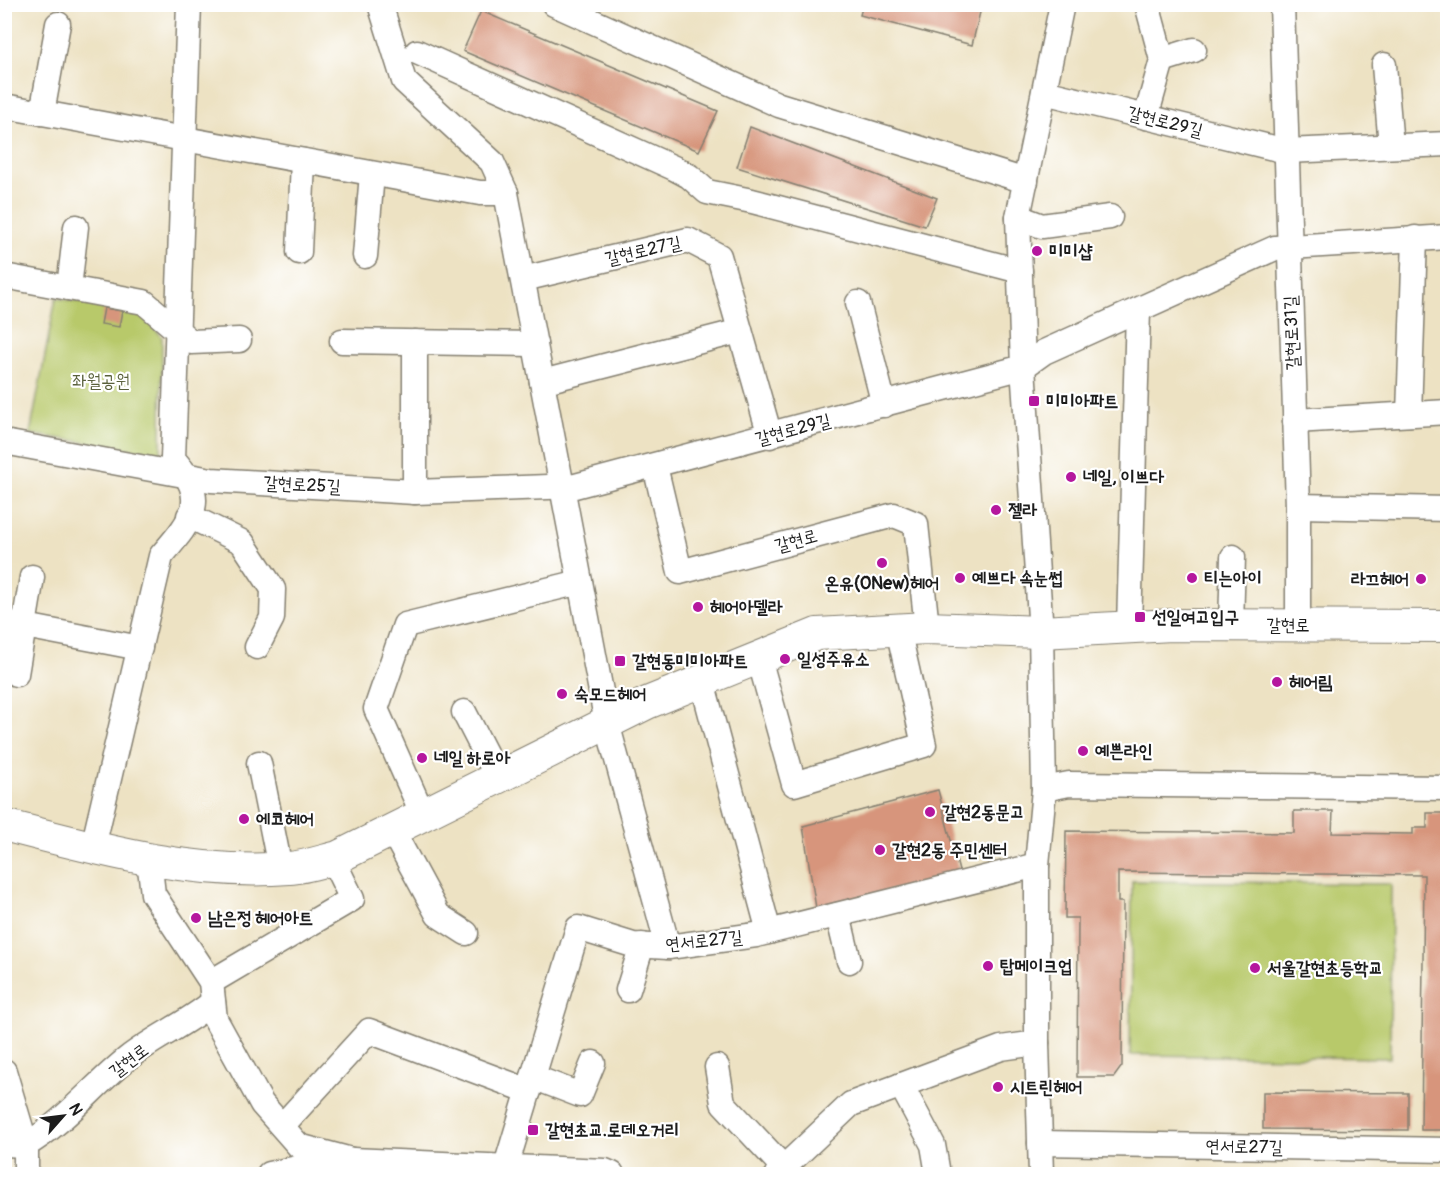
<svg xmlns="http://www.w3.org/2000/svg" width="1452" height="1179" font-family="Pangolin,'Poor Story',sans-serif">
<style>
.green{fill:#b8c96b;stroke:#6a7244;stroke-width:1.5}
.building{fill:#d7957c}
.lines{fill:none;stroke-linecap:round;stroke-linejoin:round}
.minor-casing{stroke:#847f70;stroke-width:27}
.major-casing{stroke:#847f70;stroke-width:34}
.minor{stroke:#fff;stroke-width:24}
.major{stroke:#fff;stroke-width:32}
.poi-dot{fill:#b5179e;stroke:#fff;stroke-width:2}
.labels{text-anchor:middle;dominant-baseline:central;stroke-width:4.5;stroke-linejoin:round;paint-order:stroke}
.street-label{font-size:18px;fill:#1c1c1c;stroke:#fff}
.poi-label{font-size:18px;font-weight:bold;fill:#1c1c1c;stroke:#fff;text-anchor:start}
.park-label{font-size:18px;fill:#5a613c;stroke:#fff}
</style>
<rect width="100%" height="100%" fill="#fff"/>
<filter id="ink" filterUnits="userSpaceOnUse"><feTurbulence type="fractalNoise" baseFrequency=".0167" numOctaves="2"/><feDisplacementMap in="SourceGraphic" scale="12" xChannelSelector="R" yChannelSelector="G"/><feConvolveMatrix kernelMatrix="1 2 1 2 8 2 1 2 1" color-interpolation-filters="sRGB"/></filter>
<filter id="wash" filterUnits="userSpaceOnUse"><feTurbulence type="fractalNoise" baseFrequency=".008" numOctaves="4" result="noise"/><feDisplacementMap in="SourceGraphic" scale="24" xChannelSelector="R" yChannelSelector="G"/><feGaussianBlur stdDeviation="1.35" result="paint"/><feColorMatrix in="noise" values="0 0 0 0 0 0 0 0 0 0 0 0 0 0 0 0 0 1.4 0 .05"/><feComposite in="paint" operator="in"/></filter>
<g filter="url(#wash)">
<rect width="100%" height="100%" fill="#ede2c3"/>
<g class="green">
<path d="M 56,298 L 141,312 L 162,337 L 161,454 L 30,434 Z"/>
<path d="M 1132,881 L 1391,884 L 1390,1058 L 1130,1055 Z"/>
</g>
<g id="blocks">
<g class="building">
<path d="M 863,4 L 982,4 L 972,45 L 860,15 Z"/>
<path d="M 481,11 L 718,111 L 699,151 L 463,51 Z"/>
<path d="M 750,127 L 937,198 L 925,226 L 737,167 Z"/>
<path d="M 104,308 L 122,311 L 119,327 L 101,324 Z"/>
<path d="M 938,790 L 960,875 L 816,908 L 803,826 Z"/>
<path d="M 1294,811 L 1333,811 L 1332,833 L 1413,834 L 1413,828 L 1427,828 L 1427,813 L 1448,813 L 1448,1130 L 1421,1130 L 1424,875 L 1118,872 L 1118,902 L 1123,902 L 1122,1066 L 1114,1077 L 1077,1077 L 1078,918 L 1065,918 L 1066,831 L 1294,833 Z"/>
<path d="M 1263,1092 L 1408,1093 L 1408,1130 L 1263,1129 Z"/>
</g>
</g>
</g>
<g filter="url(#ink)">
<use href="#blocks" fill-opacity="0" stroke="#847f70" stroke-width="1.5"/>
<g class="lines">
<defs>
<g id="minor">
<path d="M 380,4 L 404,81 L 492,162 L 506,193 L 607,723 L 668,947"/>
<path d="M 554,4 L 779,105 L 1026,181"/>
<path d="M 1282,4 L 1298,506 L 1298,625"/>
<path d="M 417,52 L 674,168 L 689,176 L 707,192 L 752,201 L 1020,271"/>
<path d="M 1162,60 L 1194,50"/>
<path d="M 1384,65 L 1391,146"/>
<path d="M 1044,92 L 1286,151 L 1448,144"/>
<path d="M 4,106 L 480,193 L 506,193"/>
<path d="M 42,113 L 58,24"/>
<path d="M 1146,117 L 1162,60 L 1147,4"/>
<path d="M 1018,217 L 1042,226 L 1110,217"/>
<path d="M 299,252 L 303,161"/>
<path d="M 365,256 L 372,174"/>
<path d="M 4,276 L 144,302 L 191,342 L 239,340"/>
<path d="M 523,279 L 688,240 L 719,256 L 770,436"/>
<path d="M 69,288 L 76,227"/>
<path d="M 858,303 L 884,405"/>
<path d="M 342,341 L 535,344"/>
<path d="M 542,382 L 740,331"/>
<path d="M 1409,414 L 1415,238"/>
<path d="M 1295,421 L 1448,412"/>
<path d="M 4,442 L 211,480 L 415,492 L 575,486 L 1023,367 L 1044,352 L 1275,248 L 1448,237"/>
<path d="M 655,466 L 680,572 L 894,515 L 916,524 L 927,628"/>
<path d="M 415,492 L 415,342"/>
<path d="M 1298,506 L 1448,509"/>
<path d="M 189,516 L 242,542 L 273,589 L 272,618 L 257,647"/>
<path d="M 4,622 L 140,648"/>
<path d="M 1231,625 L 1233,557"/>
<path d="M 1129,627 L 1138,310"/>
<path d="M 759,658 L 794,784 L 924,745 L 898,629"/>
<path d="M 16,674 L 32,577"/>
<path d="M 702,681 L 769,932"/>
<path d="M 464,712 L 498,778"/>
<path d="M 259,763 L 280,868"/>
<path d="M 1044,789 L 1069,784 L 1448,788"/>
<path d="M 423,815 L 376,709 L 405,625 L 580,582"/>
<path d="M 392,830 L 438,915 L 466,933"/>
<path d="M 93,847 L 161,556 C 192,520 211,499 173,459 L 189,4"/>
<path d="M 149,859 L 153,894 L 211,982 L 215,1019 L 262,1104 L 299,1146 L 352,1160"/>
<path d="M 838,915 L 849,961"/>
<path d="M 211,982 L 352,899 L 332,858"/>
<path d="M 628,990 L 642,945"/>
<path d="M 717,1067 L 723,1103 L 784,1168"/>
<path d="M 4,1071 L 26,1145 L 26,1174"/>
<path d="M 533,1077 L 580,1095 L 593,1063"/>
<path d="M 901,1085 L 933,1145 L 938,1174"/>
<path d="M 282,1126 L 369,1031 L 529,1091"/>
<path d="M 1040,1143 L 1448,1150"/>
<path d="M 4,1144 L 26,1145"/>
<path d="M 26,1145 C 65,1122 93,1086 128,1058 C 155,1037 186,1024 213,1002"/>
<path d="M 506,1166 L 578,928 L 633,945 L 668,947 L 756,935 L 1037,865"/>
<path d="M 269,1174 L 317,1164 L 352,1160 L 605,1171 L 612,1174"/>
<path d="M 777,1174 L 851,1104 L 1001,1048 L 1037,1043"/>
<path d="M 1041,1174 L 1037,1043 L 1037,865 L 1044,789 L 1041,632 L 1023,367 L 1018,217 L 1062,4"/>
</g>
<path id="major" d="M 4,825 C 97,849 192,876 289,868 C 305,867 322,861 338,857 L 647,703 L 817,634 L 927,628 L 1041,632 L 1172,625 L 1448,626"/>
</defs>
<use href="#minor" class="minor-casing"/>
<use href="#major" class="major-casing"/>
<use href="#minor" class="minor"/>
<use href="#major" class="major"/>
</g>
</g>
<g class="poi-dot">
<circle cx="1037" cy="251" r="6"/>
<rect x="1028" y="395" width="12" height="12" rx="3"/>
<circle cx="1071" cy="477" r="6"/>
<circle cx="996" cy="510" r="6"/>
<circle cx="882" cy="563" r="6"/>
<circle cx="960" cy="578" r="6"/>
<circle cx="1192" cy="578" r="6"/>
<circle cx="1421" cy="579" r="6"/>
<circle cx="698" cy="607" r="6"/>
<rect x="1134" y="611" width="12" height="12" rx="3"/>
<circle cx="785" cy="659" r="6"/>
<rect x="614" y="655" width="12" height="12" rx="3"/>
<circle cx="1277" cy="682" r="6"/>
<circle cx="562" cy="694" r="6"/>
<circle cx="1083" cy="751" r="6"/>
<circle cx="422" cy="758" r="6"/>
<circle cx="930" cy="812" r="6"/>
<circle cx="244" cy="819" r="6"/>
<circle cx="880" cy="850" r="6"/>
<circle cx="196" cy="918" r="6"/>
<circle cx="988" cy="966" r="6"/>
<circle cx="1255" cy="968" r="6"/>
<circle cx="998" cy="1087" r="6"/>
<rect x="527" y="1124" width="12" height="12" rx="3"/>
</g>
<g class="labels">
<g class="street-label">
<text transform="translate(1165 122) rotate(14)">갈현로29길</text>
<text transform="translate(643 251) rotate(-13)">갈현로27길</text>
<text transform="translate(1292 333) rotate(-92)">갈현로31길</text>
<text transform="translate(793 430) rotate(-15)">갈현로29길</text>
<text transform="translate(302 485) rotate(3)">갈현로25길</text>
<text transform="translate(796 541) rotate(-15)">갈현로</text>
<text x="1288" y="625">갈현로</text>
<text transform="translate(704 941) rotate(-6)">연서로27길</text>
<text transform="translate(129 1061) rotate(-37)">갈현로</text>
<text transform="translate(1244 1147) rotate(1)">연서로27길</text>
</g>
<g class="poi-label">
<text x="1049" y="251">미미샵</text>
<text x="1046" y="401">미미아파트</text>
<text x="1083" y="477">네일, 이쁘다</text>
<text x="1008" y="510">젤라</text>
<text x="972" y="578">예쁘다 속눈썹</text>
<text x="1204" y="578">티는아이</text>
<text x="1409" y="579" text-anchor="end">라끄헤어</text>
<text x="882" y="583" text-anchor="middle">온유(ONew)헤어</text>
<text x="710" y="607">헤어아델라</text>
<text x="1152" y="617">선일여고입구</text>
<text x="797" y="659">일성주유소</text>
<text x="632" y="661">갈현동미미아파트</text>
<text x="1289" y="682">헤어림</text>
<text x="574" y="694">숙모드헤어</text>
<text x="1095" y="751">예쁜라인</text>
<text x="434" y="758">네일 하로아</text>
<text x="942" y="812">갈현2동문고</text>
<text x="256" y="819">에코헤어</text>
<text x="892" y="850">갈현2동 주민센터</text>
<text x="208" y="918">남은정 헤어아트</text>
<text x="1000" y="966">탑메이크업</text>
<text x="1267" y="968">서울갈현초등학교</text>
<text x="1010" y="1087">시트린헤어</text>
<text x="545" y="1130">갈현초교.로데오거리</text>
</g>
<g class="park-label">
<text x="101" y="381">좌월공원</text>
</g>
</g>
<rect width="1452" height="1179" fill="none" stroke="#fff" stroke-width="24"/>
<g transform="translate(63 1116) rotate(62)" stroke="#ffffff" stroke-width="4.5" paint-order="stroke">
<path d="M0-4.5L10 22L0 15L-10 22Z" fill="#1c1c1c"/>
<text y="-9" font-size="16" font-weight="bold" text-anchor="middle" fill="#1c1c1c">N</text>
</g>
</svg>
